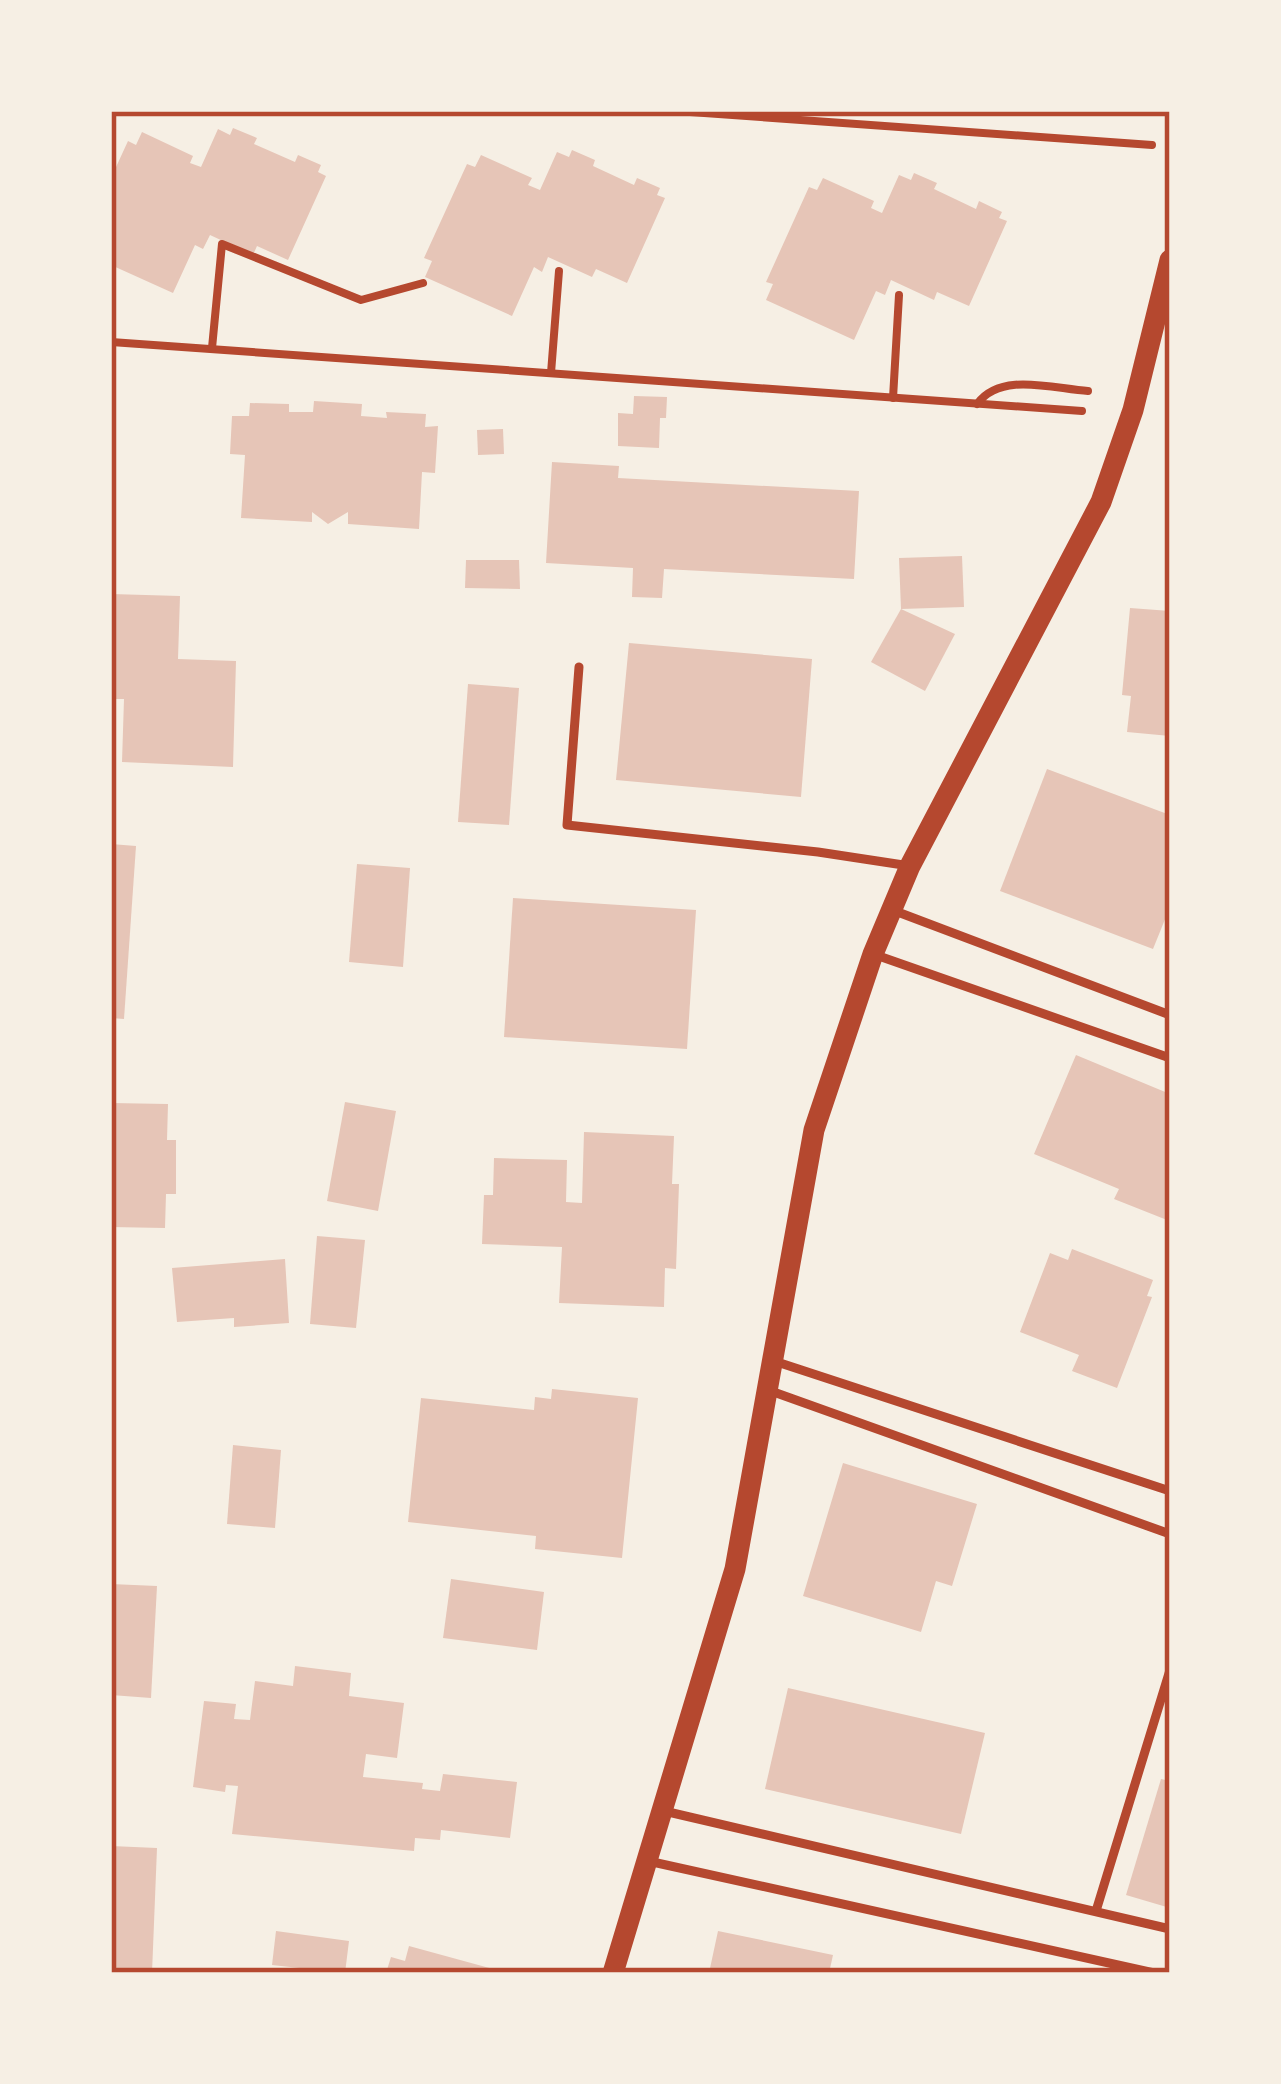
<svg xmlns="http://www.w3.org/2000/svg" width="1281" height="2084" font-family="'Source Sans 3',sans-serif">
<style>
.building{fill:#e6c5b7}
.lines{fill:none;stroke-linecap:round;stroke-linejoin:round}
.path{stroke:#b5482f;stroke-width:8}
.service{stroke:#b5482f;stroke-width:9}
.tertiary{stroke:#b5482f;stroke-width:21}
.neatline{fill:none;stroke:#b5482f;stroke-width:4.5}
</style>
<rect width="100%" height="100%" fill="#f6efe4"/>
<g class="building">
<path d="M 233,128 L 257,138 L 254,144 L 295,162 L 298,155 L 321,165 L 318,172 L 326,176 L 288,260 L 257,246 L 253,255 L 210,235 L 203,249 L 195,245 L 173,293 L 111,265 L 111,178 L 128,141 L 136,145 L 142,132 L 193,156 L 190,163 L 201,167 L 218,129 L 230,135 Z"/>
<path d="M 572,150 L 595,160 L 593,166 L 634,185 L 637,178 L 660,188 L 657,195 L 665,198 L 627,283 L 596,269 L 592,277 L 548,257 L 542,272 L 534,267 L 512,316 L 425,277 L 432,261 L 424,258 L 467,164 L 475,167 L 481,155 L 532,178 L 528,185 L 540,190 L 557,152 L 569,157 Z"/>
<path d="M 914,173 L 937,183 L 934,189 L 976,209 L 979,201 L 1002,212 L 999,218 L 1007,221 L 969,306 L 937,292 L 934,300 L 891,280 L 885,295 L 876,291 L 854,340 L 766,300 L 773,284 L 766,282 L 809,187 L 817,190 L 823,178 L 874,201 L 871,208 L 882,213 L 899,175 L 911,180 Z"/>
<path d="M 634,396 L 667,397 L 666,418 L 660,418 L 659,448 L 618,446 L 618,413 L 633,414 Z"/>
<path d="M 314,401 L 362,404 L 361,416 L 387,418 L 386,412 L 426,414 L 425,427 L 438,426 L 435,473 L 422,472 L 419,529 L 348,524 L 348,512 L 328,524 L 312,512 L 312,522 L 241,518 L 245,455 L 230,454 L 232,416 L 249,416 L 250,403 L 289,404 L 289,412 L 313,412 Z"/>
<path d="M 503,429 L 504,454 L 478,455 L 477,430 Z"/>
<path d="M 552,462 L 619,466 L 618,478 L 859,491 L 854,579 L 664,569 L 662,598 L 632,597 L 633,568 L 546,563 Z"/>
<path d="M 962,556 L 964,607 L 901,609 L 899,558 Z"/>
<path d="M 466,560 L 519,560 L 520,589 L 465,588 Z"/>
<path d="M 111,594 L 180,596 L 178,659 L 236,661 L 233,767 L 122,762 L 124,699 L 111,699 Z"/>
<path d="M 1130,608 L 1170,611 L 1170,736 L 1127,732 L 1131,696 L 1122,695 Z"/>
<path d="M 901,609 L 955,634 L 925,691 L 871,662 Z"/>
<path d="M 629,643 L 812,659 L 801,797 L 616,780 Z"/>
<path d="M 468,684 L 519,688 L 509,825 L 458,822 Z"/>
<path d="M 1047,769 L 1170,815 L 1170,907 L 1153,949 L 1000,891 Z"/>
<path d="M 111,844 L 136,846 L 124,1019 L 111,1018 Z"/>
<path d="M 357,864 L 410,868 L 403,967 L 349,962 Z"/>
<path d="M 513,898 L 696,910 L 687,1049 L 504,1037 Z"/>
<path d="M 1076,1055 L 1170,1094 L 1167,1220 L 1114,1199 L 1119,1189 L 1034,1154 Z"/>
<path d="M 345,1102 L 396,1111 L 378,1211 L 327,1201 Z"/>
<path d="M 111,1103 L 168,1104 L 167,1140 L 176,1140 L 176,1194 L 166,1194 L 165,1228 L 111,1227 Z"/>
<path d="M 584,1132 L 674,1136 L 672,1184 L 679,1184 L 676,1269 L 665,1268 L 664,1307 L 559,1303 L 562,1247 L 482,1244 L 484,1195 L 493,1195 L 494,1158 L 567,1160 L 566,1202 L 582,1203 Z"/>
<path d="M 317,1236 L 365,1240 L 356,1328 L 310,1324 Z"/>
<path d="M 1072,1249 L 1153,1280 L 1147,1296 L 1152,1297 L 1117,1388 L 1072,1371 L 1079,1355 L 1020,1332 L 1050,1253 L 1068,1260 Z"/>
<path d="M 285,1259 L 289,1323 L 234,1327 L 234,1318 L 177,1322 L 172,1268 Z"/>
<path d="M 552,1389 L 638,1398 L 622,1558 L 535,1549 L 536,1536 L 408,1522 L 421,1398 L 534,1410 L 535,1397 L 551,1399 Z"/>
<path d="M 233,1445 L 281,1450 L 275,1528 L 227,1524 Z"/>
<path d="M 843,1463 L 977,1504 L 952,1586 L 936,1581 L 921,1632 L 803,1596 Z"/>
<path d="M 451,1579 L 544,1592 L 537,1650 L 443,1638 Z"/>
<path d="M 111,1584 L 157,1586 L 151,1698 L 111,1695 Z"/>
<path d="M 295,1666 L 351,1673 L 349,1696 L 404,1703 L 397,1758 L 366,1754 L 363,1777 L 423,1783 L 422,1789 L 440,1791 L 443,1774 L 517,1782 L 510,1838 L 441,1830 L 440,1840 L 415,1838 L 414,1851 L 232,1834 L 238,1786 L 226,1785 L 225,1792 L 193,1787 L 204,1701 L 236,1704 L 234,1719 L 250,1720 L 255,1681 L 293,1686 Z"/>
<path d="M 788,1688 L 985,1733 L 961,1834 L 765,1789 Z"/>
<path d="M 1161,1779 L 1170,1781 L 1170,1908 L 1126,1895 Z"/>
<path d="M 111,1846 L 157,1848 L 152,1973 L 111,1973 Z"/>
<path d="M 276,1931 L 349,1941 L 345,1973 L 272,1965 Z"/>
<path d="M 718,1931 L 833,1955 L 829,1973 L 709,1973 Z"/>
<path d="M 409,1946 L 504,1972 L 504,1973 L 386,1973 L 391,1957 L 405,1961 Z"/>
</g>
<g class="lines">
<g class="path">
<path d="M 676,111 L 1152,145"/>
<path d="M 111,342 L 1082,411"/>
<path d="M 212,348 L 222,244 L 361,300 L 423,283"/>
<path d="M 551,373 L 559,271"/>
<path d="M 893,398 L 899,295"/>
<path d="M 977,404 C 1001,371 1054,389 1088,391"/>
</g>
<g class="service">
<path d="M 579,667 L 567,825 L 818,852 L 910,866"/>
<path d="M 895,911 L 1170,1015"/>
<path d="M 873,954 L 1170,1058"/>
<path d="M 774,1361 L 1170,1491"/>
<path d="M 768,1390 L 1170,1534"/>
<path d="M 664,1811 L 1170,1929"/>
<path d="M 648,1861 L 1154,1973"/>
<path d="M 1096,1911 L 1170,1670"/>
</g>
<path class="tertiary" d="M 613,1973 L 735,1569 L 814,1130 L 873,954 L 910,866 L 1101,502 L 1133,410 L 1170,260"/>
</g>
<rect width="1281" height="2084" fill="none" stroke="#f6efe4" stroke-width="228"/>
<rect x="114" y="114" width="1053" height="1856" class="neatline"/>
</svg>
